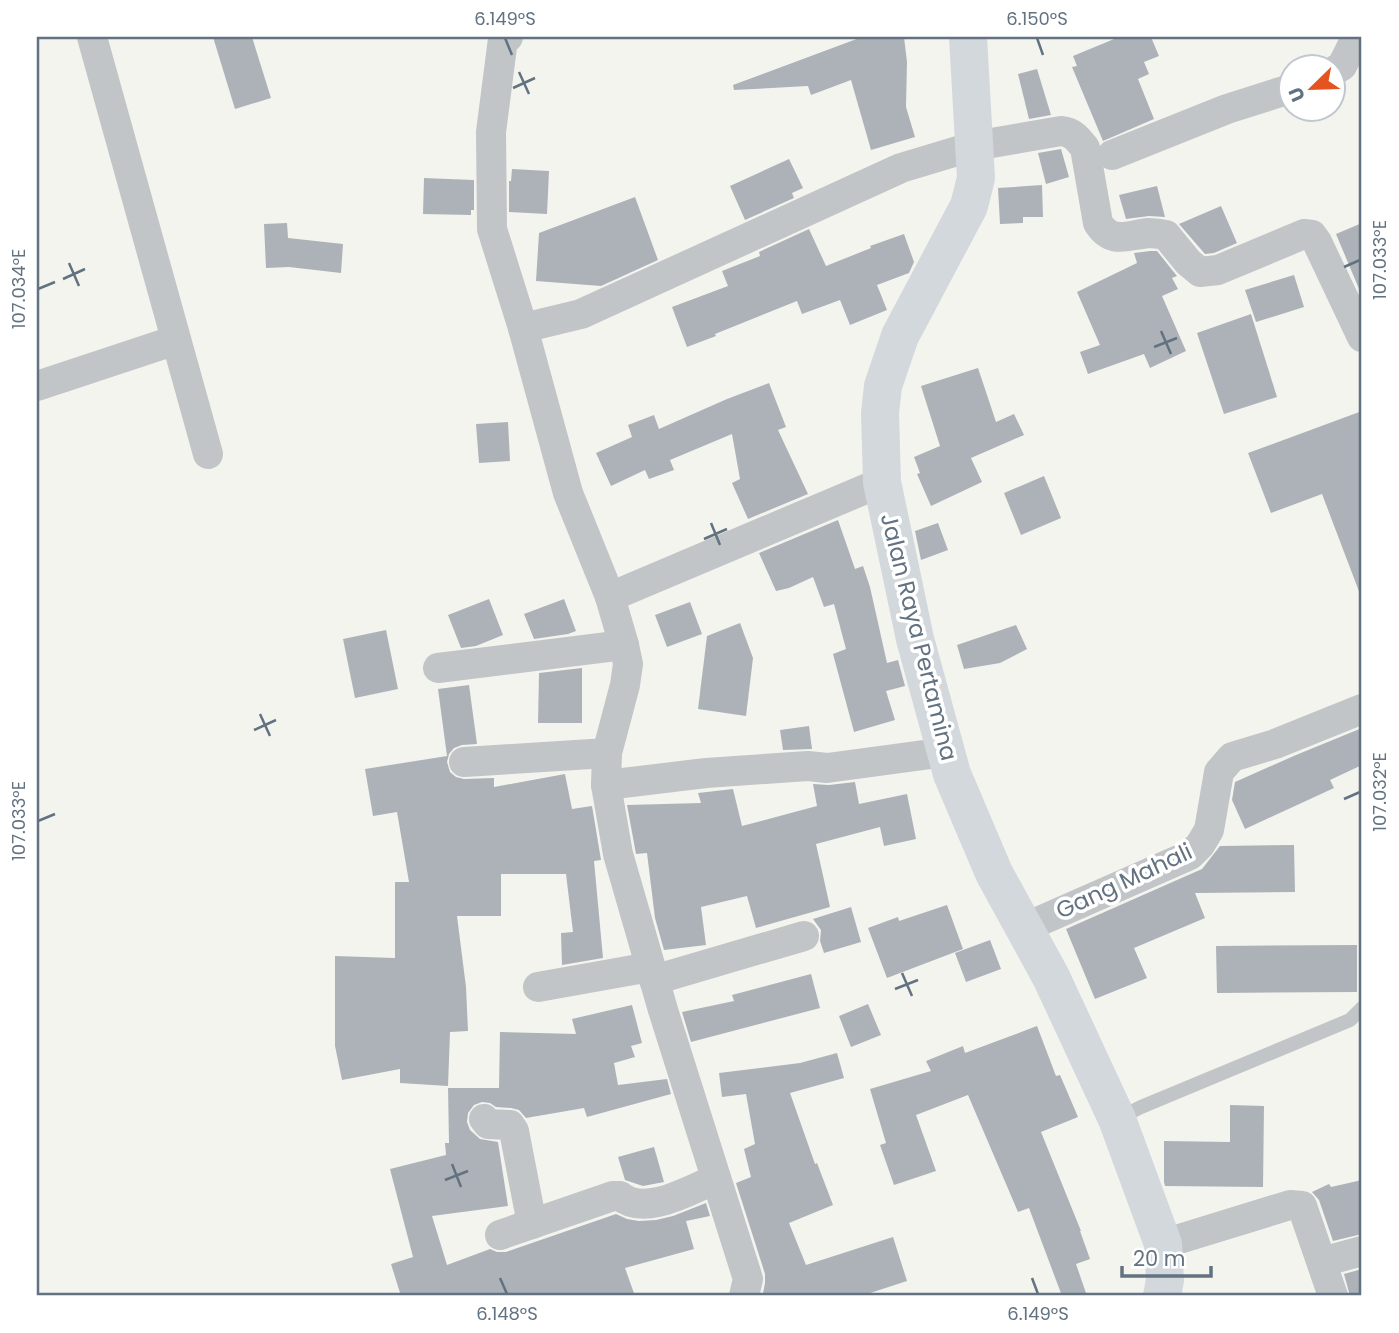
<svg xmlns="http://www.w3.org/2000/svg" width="1399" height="1333" font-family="Poppins,sans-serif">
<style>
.building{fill:#acb2b8}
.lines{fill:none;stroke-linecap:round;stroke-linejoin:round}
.service{stroke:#c1c5c8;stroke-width:14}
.minor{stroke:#c1c5c8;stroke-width:30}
.primary{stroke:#d3d8dc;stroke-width:38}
.ticks{fill:none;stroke:#627281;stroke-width:2.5}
.labels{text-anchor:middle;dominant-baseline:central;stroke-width:7;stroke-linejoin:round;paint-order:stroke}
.street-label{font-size:23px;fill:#627281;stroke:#fff}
.neatline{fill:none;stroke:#627281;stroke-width:2.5}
.ticks-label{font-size:18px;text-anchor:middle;fill:#627281}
</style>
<rect width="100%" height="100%" fill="#f4f4ef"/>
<g class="building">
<path d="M 213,37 L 252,37 L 271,98 L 235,109 Z"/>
<path d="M 862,37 L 904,37 L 907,62 L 906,107 L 915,137 L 871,150 L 851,80 L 811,95 L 808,86 L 734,90 L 733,85 Z"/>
<path d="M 1119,37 L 1151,37 L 1159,56 L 1144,62 L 1149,74 L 1138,79 L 1154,119 L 1103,141 L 1072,67 L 1077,66 L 1073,56 Z"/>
<path d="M 1037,69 L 1051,115 L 1029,119 L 1018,74 Z"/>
<path d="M 1061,149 L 1069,177 L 1046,184 L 1038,153 Z"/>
<path d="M 789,159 L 803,188 L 792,193 L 794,198 L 745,220 L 730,186 Z"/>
<path d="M 512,169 L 549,171 L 547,214 L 509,212 L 509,181 L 511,181 Z"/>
<path d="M 424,178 L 474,180 L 474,210 L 471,210 L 471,215 L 423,214 Z"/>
<path d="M 1042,185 L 1043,217 L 1023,217 L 1023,223 L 1000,224 L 998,188 Z"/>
<path d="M 1157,186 L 1165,217 L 1149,216 L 1126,219 L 1119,195 Z"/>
<path d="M 635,197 L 658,260 L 601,286 L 536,281 L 539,233 Z"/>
<path d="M 1221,206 L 1237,243 L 1214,253 L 1205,254 L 1179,224 Z"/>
<path d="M 287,223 L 288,238 L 343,244 L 341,273 L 289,267 L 266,268 L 264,224 Z"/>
<path d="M 1362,223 L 1362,296 L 1336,234 Z"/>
<path d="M 809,229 L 826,266 L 871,248 L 870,246 L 904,234 L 914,262 L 909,273 L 877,285 L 887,310 L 850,325 L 840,300 L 802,314 L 797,301 L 715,334 L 716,336 L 687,347 L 672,307 L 728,286 L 722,271 L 760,256 L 759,252 Z"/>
<path d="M 1150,251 L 1157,251 L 1177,276 L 1172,278 L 1178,289 L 1162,296 L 1186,351 L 1150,368 L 1144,354 L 1088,374 L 1080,352 L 1100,345 L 1077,292 L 1137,263 L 1134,253 Z"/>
<path d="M 1294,275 L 1304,307 L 1256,322 L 1245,290 Z"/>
<path d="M 1251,314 L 1277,397 L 1224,414 L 1197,333 Z"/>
<path d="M 978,368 L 996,422 L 1014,414 L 1024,435 L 971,458 L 982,482 L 931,506 L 917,474 L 920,473 L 914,457 L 940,446 L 921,386 Z"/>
<path d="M 769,383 L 786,427 L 778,430 L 808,494 L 748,519 L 732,483 L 740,479 L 732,434 L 670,460 L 674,470 L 649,479 L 645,470 L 611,486 L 596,453 L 632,437 L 628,425 L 654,415 L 659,429 L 727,399 Z"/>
<path d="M 1362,411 L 1362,594 L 1360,594 L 1322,494 L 1271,513 L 1248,453 Z"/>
<path d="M 508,422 L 510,461 L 479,463 L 476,424 Z"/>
<path d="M 1044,476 L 1061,518 L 1021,535 L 1004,493 Z"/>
<path d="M 838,520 L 855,569 L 863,566 L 870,587 L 887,663 L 898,660 L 905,686 L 886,691 L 895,720 L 854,732 L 833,654 L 846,649 L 834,604 L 824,607 L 813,577 L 789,588 L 776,591 L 759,553 Z"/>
<path d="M 938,523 L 948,550 L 921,560 L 915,531 Z"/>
<path d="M 489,599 L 503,635 L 476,646 L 461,648 L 448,615 Z"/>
<path d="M 564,599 L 576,631 L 568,634 L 534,639 L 524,614 Z"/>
<path d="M 690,602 L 702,634 L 667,647 L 655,615 Z"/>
<path d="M 740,623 L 753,658 L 746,716 L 698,709 L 707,636 Z"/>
<path d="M 1016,625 L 1027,649 L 1000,663 L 964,669 L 957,645 Z"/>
<path d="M 386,630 L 398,689 L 355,698 L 343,639 Z"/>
<path d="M 582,668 L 582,723 L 538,723 L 539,673 Z"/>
<path d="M 469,685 L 477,744 L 462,745 L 454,748 L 449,754 L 447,762 L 450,772 L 456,777 L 464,779 L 494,778 L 494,787 L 565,774 L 572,809 L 592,806 L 601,860 L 594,861 L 603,958 L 562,965 L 561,933 L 573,932 L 566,874 L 501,874 L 501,916 L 457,916 L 466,987 L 468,1031 L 450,1032 L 448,1086 L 400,1083 L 400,1069 L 342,1080 L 335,1046 L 335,956 L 395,958 L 395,882 L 409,882 L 397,812 L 373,816 L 365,769 L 447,756 L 438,689 Z"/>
<path d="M 809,726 L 812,749 L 783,750 L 780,730 Z"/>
<path d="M 1362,728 L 1362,765 L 1330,780 L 1334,788 L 1245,829 L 1232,800 L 1235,782 L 1296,755 Z"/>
<path d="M 855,782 L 859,804 L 907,794 L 916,839 L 884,846 L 880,827 L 816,844 L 830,907 L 756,928 L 747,896 L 701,907 L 706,945 L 664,950 L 655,918 L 647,853 L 636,854 L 627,805 L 701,803 L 698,793 L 733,789 L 742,826 L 817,806 L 813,784 L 829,785 Z"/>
<path d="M 1294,845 L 1295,892 L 1195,893 L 1205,918 L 1134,948 L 1147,978 L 1095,999 L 1066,929 L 1202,869 L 1220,846 Z"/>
<path d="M 947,905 L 963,949 L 887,978 L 868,928 L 898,917 L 899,921 Z"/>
<path d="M 851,907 L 861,942 L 824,953 L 820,941 L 821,930 L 813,919 Z"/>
<path d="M 990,940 L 1001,969 L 966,982 L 955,953 Z"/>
<path d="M 1357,945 L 1357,992 L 1217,993 L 1216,946 Z"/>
<path d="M 811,974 L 820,1008 L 691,1042 L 682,1012 L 734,1001 L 732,995 Z"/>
<path d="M 868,1004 L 881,1035 L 851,1047 L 839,1016 Z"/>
<path d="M 632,1005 L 642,1043 L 631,1046 L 635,1057 L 614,1063 L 618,1085 L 667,1079 L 671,1094 L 587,1117 L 584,1108 L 526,1118 L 519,1110 L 511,1108 L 496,1107 L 490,1103 L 482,1102 L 474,1105 L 468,1113 L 467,1122 L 470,1130 L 480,1139 L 498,1142 L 508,1206 L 432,1216 L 447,1265 L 490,1249 L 497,1252 L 506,1252 L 616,1214 L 627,1219 L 639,1221 L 656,1220 L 673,1216 L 706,1203 L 710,1216 L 686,1221 L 694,1249 L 625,1268 L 635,1296 L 401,1296 L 391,1264 L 413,1257 L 390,1169 L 446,1155 L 445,1143 L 449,1143 L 448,1088 L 499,1088 L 500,1032 L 576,1034 L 572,1019 Z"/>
<path d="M 1037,1026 L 1056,1076 L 1060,1075 L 1078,1117 L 1041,1132 L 1081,1231 L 1080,1231 L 1090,1259 L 1076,1264 L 1087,1296 L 1062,1296 L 1029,1208 L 1018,1212 L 968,1095 L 916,1115 L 936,1171 L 894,1185 L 880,1145 L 886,1143 L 870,1089 L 931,1071 L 926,1061 L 963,1046 L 965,1053 Z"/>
<path d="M 837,1053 L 844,1078 L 790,1093 L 815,1164 L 817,1163 L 833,1205 L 789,1223 L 806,1265 L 893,1237 L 907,1281 L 861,1296 L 764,1296 L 763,1293 L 765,1283 L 765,1274 L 736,1183 L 751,1177 L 744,1149 L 755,1144 L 746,1094 L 722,1097 L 719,1073 L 800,1063 Z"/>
<path d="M 1230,1105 L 1264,1106 L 1263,1187 L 1165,1186 L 1164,1182 L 1164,1141 L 1230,1142 Z"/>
<path d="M 654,1147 L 664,1182 L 643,1186 L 625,1180 L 618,1157 Z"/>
<path d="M 1362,1180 L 1362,1234 L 1333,1241 L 1319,1200 L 1312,1192 L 1329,1184 L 1331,1187 Z"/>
<path d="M 1362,1269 L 1362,1296 L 1350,1296 L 1344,1274 Z"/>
</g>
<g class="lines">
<path class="service" d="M 1119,1118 L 1141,1107 L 1350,1020 L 1362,1008"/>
<g class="minor">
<path d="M 92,37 L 208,454"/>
<path d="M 508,37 L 503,39 L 491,132 L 492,229 L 523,328 L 568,493 L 610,597 L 624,645 L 628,664 L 625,685 L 607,753 L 606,785 L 618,854 L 663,1010 L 748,1279 L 744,1296"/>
<path d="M 1332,72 L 1342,66 L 1352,46 L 1362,41"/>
<path d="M 1112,155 L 1227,109 L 1290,89"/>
<path d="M 523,328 L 581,314 L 901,168 L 974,146 L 1061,131 C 1073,132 1078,139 1085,148 L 1098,223 C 1112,245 1127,235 1149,233 C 1154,233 1160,234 1166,235 L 1188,262 L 1200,272 L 1218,270 L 1304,234 L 1312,235 L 1317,242 L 1362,337"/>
<path d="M 37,386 L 176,340"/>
<path d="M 610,597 L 882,482"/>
<path d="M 438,668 L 624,645"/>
<path d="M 464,762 L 607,753"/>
<path d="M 606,785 L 706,773 L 808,766 L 827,768 L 946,752"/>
<path d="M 1024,928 L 1190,855 L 1200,845 L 1209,830 L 1219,772 L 1232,757 L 1275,744 L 1362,709"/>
<path d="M 654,980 L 804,936"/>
<path d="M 538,987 L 650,967"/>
<path d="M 484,1119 L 488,1124 L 510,1125 L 514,1131 L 532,1224"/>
<path d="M 500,1235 L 613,1196 L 620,1196 C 645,1217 689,1190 716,1179"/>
<path d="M 1163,1244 L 1290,1205 L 1302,1206 L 1333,1296"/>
<path d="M 1322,1262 L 1362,1251"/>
</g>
<path class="primary" d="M 968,37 L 976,178 L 969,206 L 900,336 L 883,386 L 880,413 L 882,482 L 915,639 L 952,774 L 994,873 L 1051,977 L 1117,1119 L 1163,1244 L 1165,1280 L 1162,1296"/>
</g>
<path class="ticks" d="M 505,38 L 512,55M 1037,38 L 1043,55M 519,72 L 529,94M 513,88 L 535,78M 69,263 L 79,286M 1344,267 L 1360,260M 63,279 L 85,269M 38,289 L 55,282M 1161,331 L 1171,354M 1154,347 L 1177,338M 711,523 L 720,545M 704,539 L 727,529M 260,714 L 270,736M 254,730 L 276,720M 1344,799 L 1360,792M 38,821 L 55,814M 902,973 L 912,996M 895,989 L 918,980M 452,1164 L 461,1187M 445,1180 L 468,1171M 500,1278 L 507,1294M 1032,1278 L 1038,1294"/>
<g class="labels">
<g class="street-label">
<text transform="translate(919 637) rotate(76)">Jalan Raya Pertamina</text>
<text transform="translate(1124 881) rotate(-25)">Gang Mahali</text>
</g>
</g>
<rect width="1399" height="1333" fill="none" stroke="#ffffff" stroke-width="77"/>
<g transform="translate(1312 88) rotate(247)"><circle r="33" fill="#ffffff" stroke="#c0c7cd" stroke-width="2"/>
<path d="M0-5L12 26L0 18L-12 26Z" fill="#e5541e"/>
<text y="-10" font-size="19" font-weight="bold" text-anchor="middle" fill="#627281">U</text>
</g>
<path d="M1122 1266v10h89v-10" fill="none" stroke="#627281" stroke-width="3.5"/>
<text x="1133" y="1266" font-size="21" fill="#627281" stroke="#ffffff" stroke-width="5" paint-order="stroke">20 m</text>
<rect x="38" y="38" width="1322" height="1256" class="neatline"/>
<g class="ticks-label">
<text x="505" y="25">6.149°S</text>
<text x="1037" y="25">6.150°S</text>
<text transform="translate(1380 260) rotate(-90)" y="6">107.033°E</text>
<text transform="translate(19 289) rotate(-90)" y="6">107.034°E</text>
<text transform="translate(1380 792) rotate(-90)" y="6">107.032°E</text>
<text transform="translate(19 821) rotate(-90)" y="6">107.033°E</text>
<text x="507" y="1320">6.148°S</text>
<text x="1038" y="1320">6.149°S</text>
</g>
</svg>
